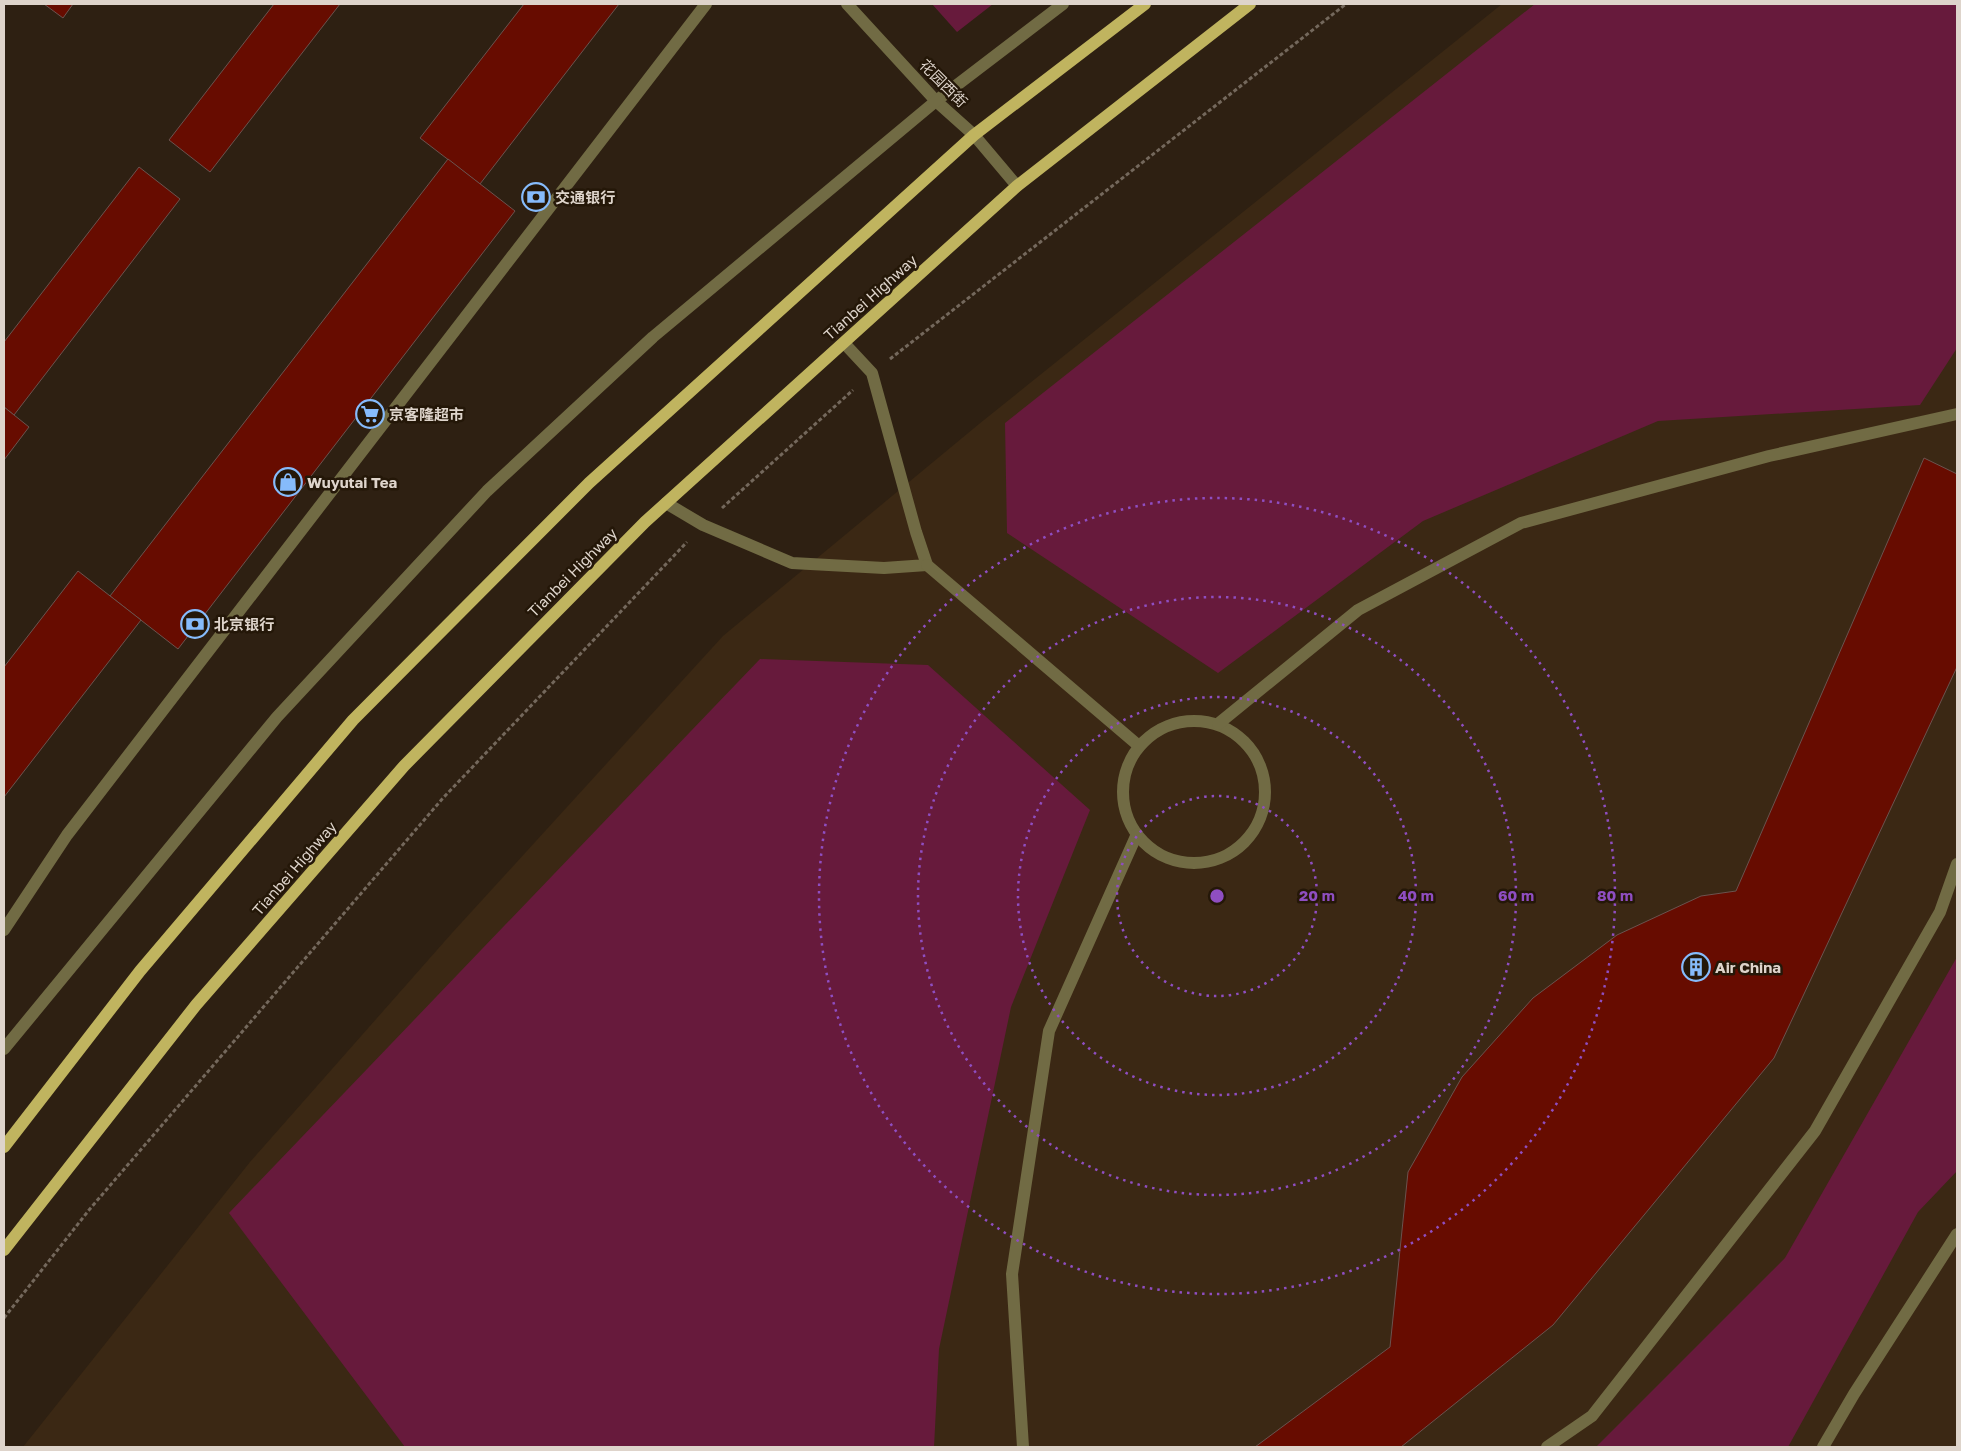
<svg xmlns="http://www.w3.org/2000/svg" width="1961" height="1451" font-family="'Golos Text','Noto Sans SC',sans-serif">
<style>
.built{fill:#3b2814}
.green{fill:#671a3c}
.building{fill:#670c00;stroke:#6b534e}
.lines{fill:none;stroke-linecap:round;stroke-linejoin:round}
.path{stroke:#74685c;stroke-width:3;stroke-dasharray:4 2.5;stroke-linecap:butt}
.minor{stroke:#716b44;stroke-width:12}
.major{stroke:#c0b45f;stroke-width:12}
.ring{fill:none;stroke:#8f4ec1;stroke-width:2.5;stroke-dasharray:2.5 5}
.labels{text-anchor:middle;dominant-baseline:central;stroke-width:5;stroke-linejoin:round;paint-order:stroke}
.street-label{font-size:15px;fill:#ded4cb;stroke:#241708}
.poi-label{font-size:15px;font-weight:bold;fill:#ded4cb;stroke:#241708;text-anchor:start}
.centre{fill:#8f4ec1;stroke:#241708;stroke-width:2.5}
.ring-label{font-size:15px;text-anchor:middle;font-weight:bold;fill:#8f4ec1;stroke:#241708;stroke-width:5;stroke-linejoin:round;paint-order:stroke}
</style>
<rect width="100%" height="100%" fill="#2e2012"/>
<path class="built" d="M 1502,4 L 1957,4 L 1957,1447 L 23,1447 L 250,1162 L 452,933 L 723,636 L 979,424 Z"/>
<g class="green">
<path d="M 932,4 L 993,4 L 957,32 Z"/>
<path d="M 1535,4 L 1957,4 L 1957,348 L 1920,405 L 1658,421 L 1423,521 L 1218,673 L 1007,533 L 1005,423 Z"/>
<path d="M 760,659 L 928,665 L 1090,810 L 1011,1007 L 939,1349 L 934,1447 L 405,1447 L 229,1213 Z"/>
<path d="M 1957,957 L 1957,1171 L 1918,1212 L 1788,1447 L 1596,1447 L 1785,1258 Z"/>
</g>
<g class="building">
<path d="M 44,4 L 73,4 L 63,18 Z"/>
<path d="M 274,4 L 340,4 L 210,172 L 169,140 Z"/>
<path d="M 524,4 L 619,4 L 480,184 L 420,138 Z"/>
<path d="M 448,159 L 515,211 L 178,649 L 110,596 Z"/>
<path d="M 139,167 L 180,199 L 14,415 L 4,407 L 4,342 Z"/>
<path d="M 4,407 L 29,427 L 4,460 Z"/>
<path d="M 1924,458 L 1957,474 L 1957,667 L 1774,1058 L 1553,1325 L 1401,1447 L 1255,1447 L 1390,1347 L 1408,1172 L 1462,1077 L 1533,998 L 1617,935 L 1701,896 L 1736,891 Z"/>
<path d="M 78,571 L 141,620 L 4,797 L 4,667 Z"/>
</g>
<g class="lines">
<g class="path">
<path d="M 890,359 L 1346,4"/>
<path d="M 722,508 L 853,390"/>
<path d="M 4,1318 L 89,1210 L 443,798 L 687,542"/>
</g>
<g class="minor">
<path d="M 847,4 L 936,101 L 974,135 L 1017,186"/>
<path d="M 666,503 L 703,525 L 792,563 L 884,568 L 927,565 L 916,532 L 872,373 L 844,343"/>
<path d="M 927,565 L 1139,746"/>
<circle cx="1194" cy="792" r="71"/>
<path d="M 1218,724 L 1358,610 L 1521,523 L 1769,456 L 1957,414"/>
<path d="M 4,930 L 67,835 L 706,4"/>
<path d="M 4,1049 L 277,717 L 487,491 L 653,337 L 936,101 L 1063,4"/>
<path d="M 1023,1447 L 1012,1274 L 1049,1031 L 1137,834"/>
<path d="M 1547,1447 L 1592,1416 L 1815,1131 L 1940,912 L 1957,864"/>
<path d="M 1823,1447 L 1854,1394 L 1957,1234"/>
</g>
<g class="major">
<path d="M 4,1147 L 140,971 L 353,720 L 589,483 L 974,135 L 1145,4"/>
<path d="M 4,1250 L 196,1005 L 404,766 L 645,522 L 1017,186 L 1250,4"/>
</g>
</g>
<g class="ring">
<circle cx="1217" cy="896" r="100"/>
<circle cx="1217" cy="896" r="199"/>
<circle cx="1217" cy="896" r="299"/>
<circle cx="1217" cy="896" r="398"/>
</g>
<defs>
<symbol id="bank-ring" viewBox="-11 -11 22 22"><circle r="9.5" fill="#241708" stroke="#86bbfb" stroke-width="1.5"/><path d="M-6-4H6V4H-6ZM0-2.3a2.3 2.3 0 1 0 0 4.6a2.3 2.3 0 1 0 0-4.6Z" fill="#86bbfb"/></symbol>
<symbol id="supermarket-ring" viewBox="-11 -11 22 22"><circle r="9.5" fill="#241708" stroke="#86bbfb" stroke-width="1.5"/><path d="M-6-5.5h2.5l.6 2H6L4.5 2H-2.5L-4.4-4H-6ZM-1.5 3.2a1.3 1.3 0 1 0 .1 0ZM3 3.2a1.3 1.3 0 1 0 .1 0Z" fill="#86bbfb"/></symbol>
<symbol id="shop-ring" viewBox="-11 -11 22 22"><circle r="9.5" fill="#241708" stroke="#86bbfb" stroke-width="1.5"/><path d="M-5-2.5h2.3a2.7 3.5 0 0 1 5.4 0H5L5.5 6h-11ZM-1.5-2.5h3a1.5 2.3 0 0 0-3 0Z" fill="#86bbfb"/></symbol>
<symbol id="building-ring" viewBox="-11 -11 22 22"><circle r="9.5" fill="#241708" stroke="#86bbfb" stroke-width="1.5"/><path d="M-4-6H4V6H1V3H-1V6H-4ZM-2.5-4.3h1.7v1.8h-1.7ZM.8-4.3h1.7v1.8H.8ZM-2.5-1h1.7V.8h-1.7ZM.8-1h1.7V.8H.8Z" fill="#86bbfb"/></symbol>
</defs>
<g fill-rule="evenodd">
<use href="#bank-ring" x="520" y="181" width="32" height="32"/>
<use href="#supermarket-ring" x="354" y="398" width="32" height="32"/>
<use href="#shop-ring" x="272" y="466" width="32" height="32"/>
<use href="#bank-ring" x="179" y="608" width="32" height="32"/>
<use href="#building-ring" x="1680" y="951" width="32" height="32"/>
</g>
<g class="labels">
<g class="street-label">
<text transform="translate(944 83) rotate(45)">花园西街</text>
<text transform="translate(870 297) rotate(-42)">Tianbei Highway</text>
<text transform="translate(572 572) rotate(-45)">Tianbei Highway</text>
<text transform="translate(294 868) rotate(-49)">Tianbei Highway</text>
</g>
<g class="poi-label">
<text x="555" y="197">交通银行</text>
<text x="389" y="414">京客隆超市</text>
<text x="307" y="482">Wuyutai Tea</text>
<text x="214" y="624">北京银行</text>
<text x="1715" y="967">Air China</text>
</g>
</g>
<circle cx="1217" cy="896" r="8" class="centre"/>
<g class="ring-label">
<text x="1317" y="901">20 m</text>
<text x="1416" y="901">40 m</text>
<text x="1516" y="901">60 m</text>
<text x="1615" y="901">80 m</text>
</g>
<rect width="1961" height="1451" fill="none" stroke="#ded4cb" stroke-width="10"/>
</svg>
